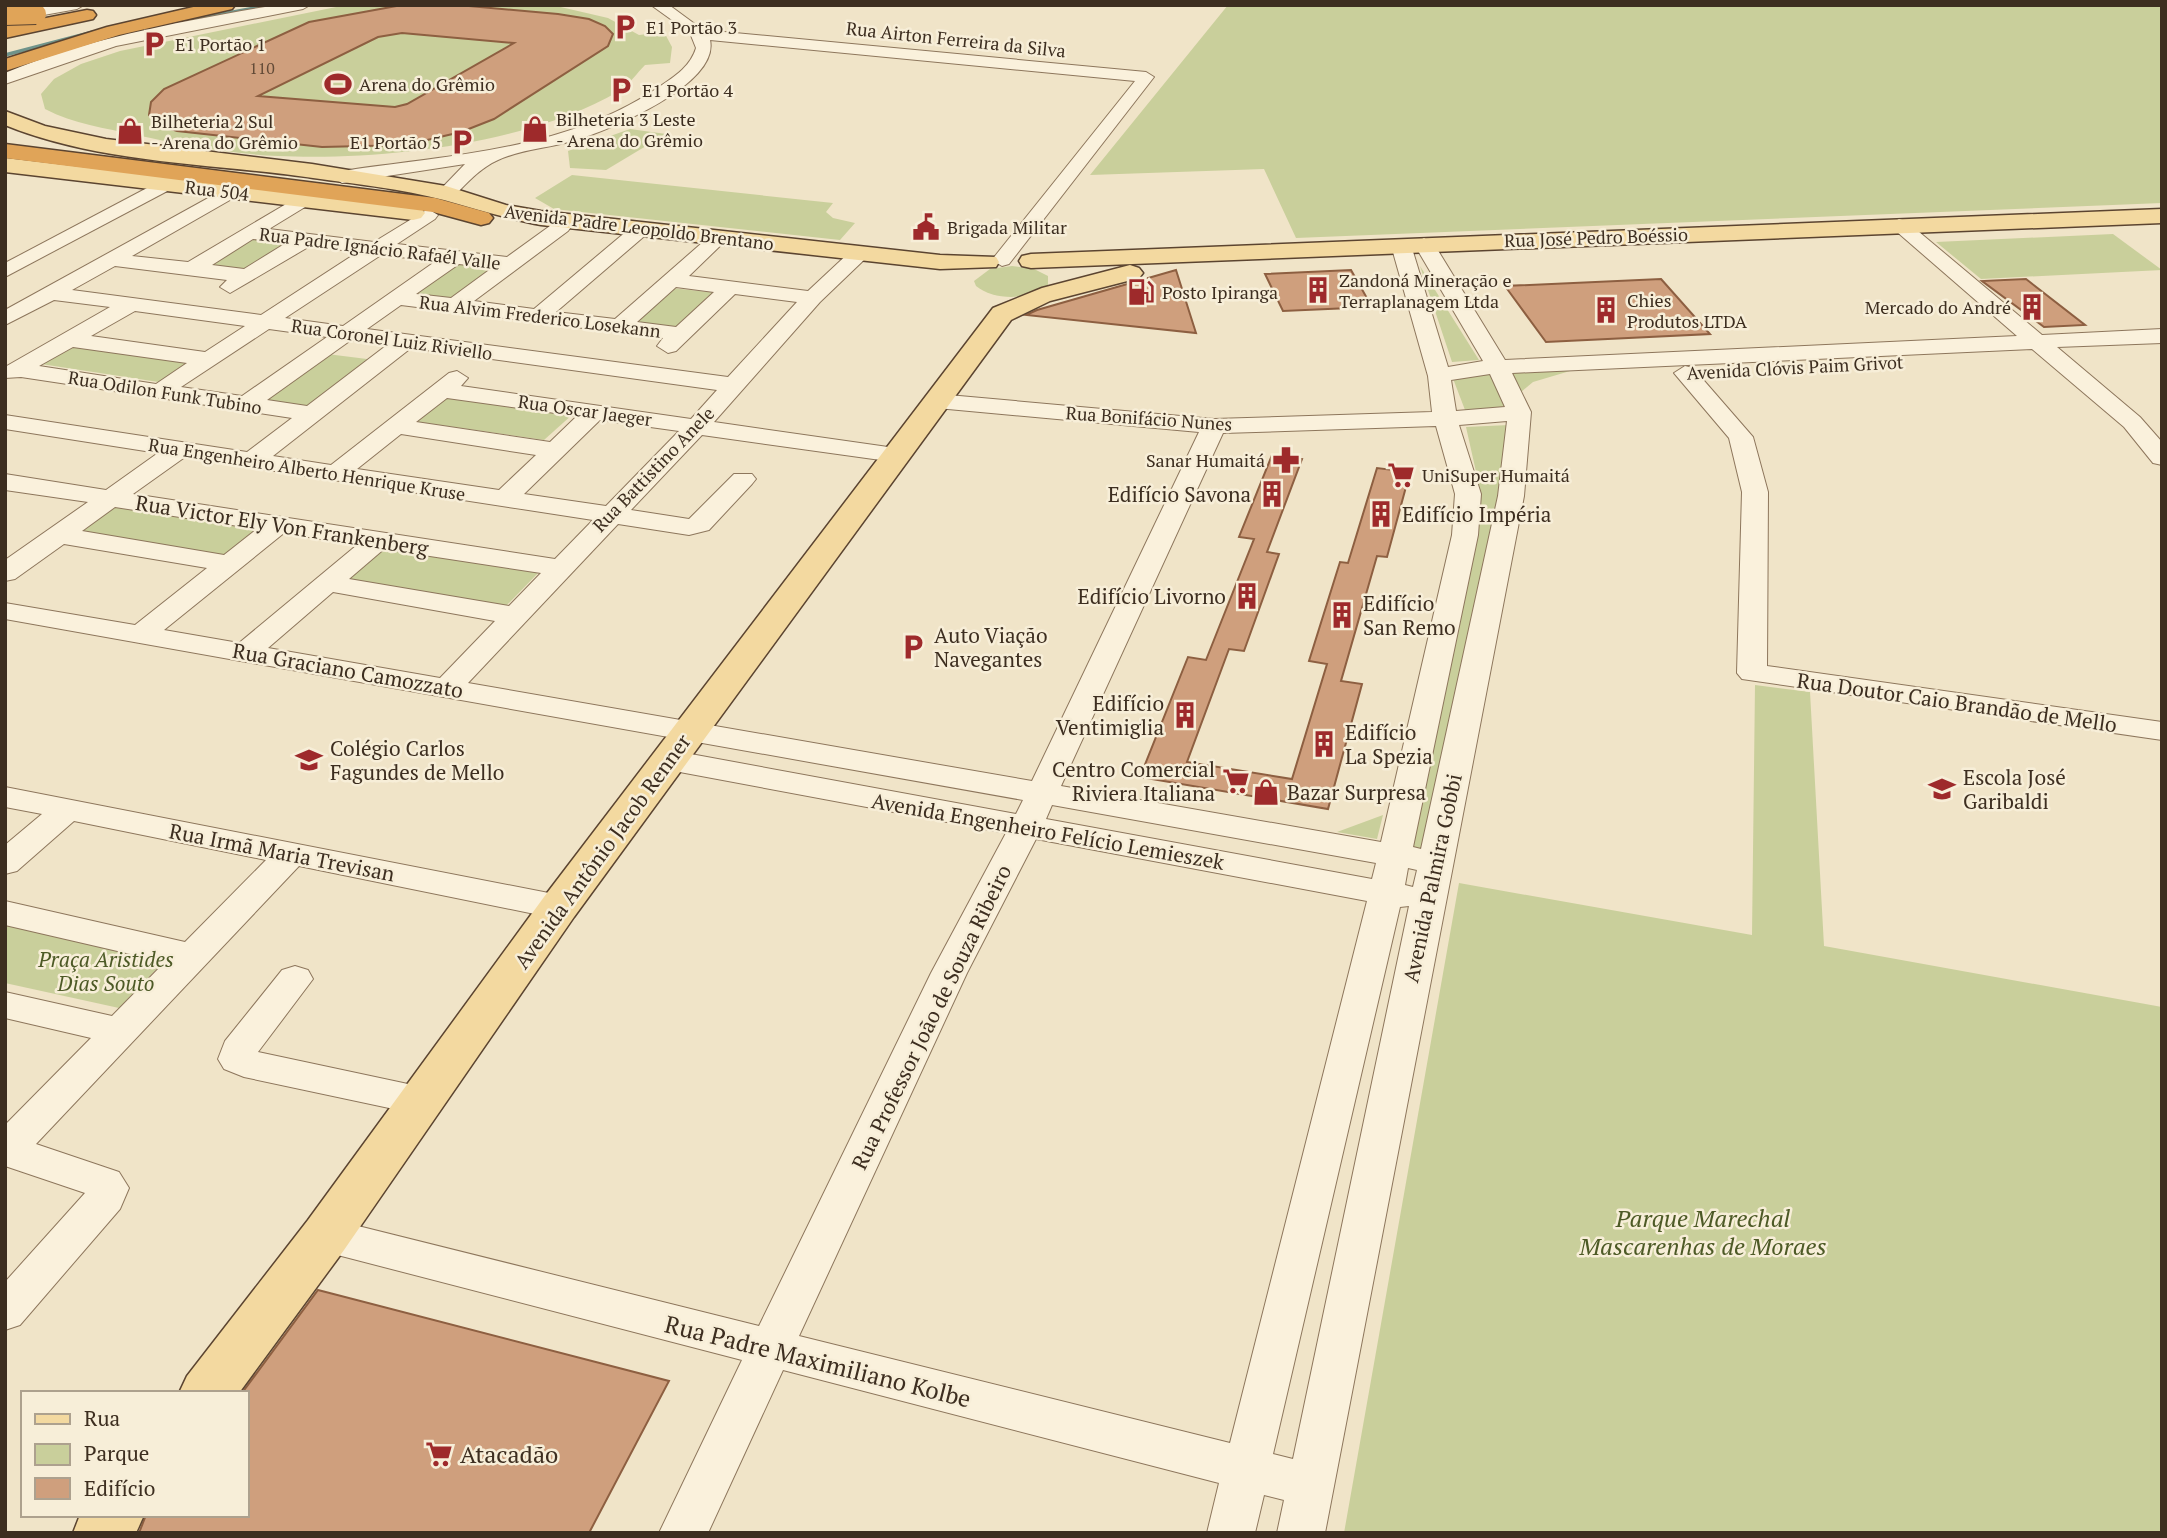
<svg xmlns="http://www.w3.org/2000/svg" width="2167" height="1538" font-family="'PT Serif',serif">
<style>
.green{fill:#c9cf9b}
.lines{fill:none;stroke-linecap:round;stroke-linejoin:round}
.stream{stroke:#6f938a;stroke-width:3.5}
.building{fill:#cf9f7d;stroke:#8d5f41;stroke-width:2;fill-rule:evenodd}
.minor-casing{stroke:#8d765c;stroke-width:2}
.major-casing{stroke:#5b4430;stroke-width:3}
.highway-casing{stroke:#5b4430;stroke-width:3}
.minor{fill:#faf1dc;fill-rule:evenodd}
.major{fill:#f3d9a0;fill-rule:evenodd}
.highway{fill:#e0a458;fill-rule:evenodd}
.highway-bridge-casing{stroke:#5b4430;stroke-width:22;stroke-linecap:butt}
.highway-bridge{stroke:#e0a458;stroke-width:20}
.labels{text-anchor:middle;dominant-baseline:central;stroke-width:5;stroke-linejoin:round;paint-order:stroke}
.far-number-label{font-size:16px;fill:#624a37}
.far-poi-label{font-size:18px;fill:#3d2e20;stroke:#f7eed8;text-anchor:start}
.far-street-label{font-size:18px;fill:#3d2e20;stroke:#f7eed8}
.poi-label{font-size:21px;fill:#3d2e20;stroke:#f7eed8;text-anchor:start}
.street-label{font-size:21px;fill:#3d2e20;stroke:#f7eed8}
.park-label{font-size:21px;font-style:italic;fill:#4d5a26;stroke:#f7eed8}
.near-park-label{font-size:24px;font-style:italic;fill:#4d5a26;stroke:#f7eed8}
.near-street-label{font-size:24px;fill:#3d2e20;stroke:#f7eed8}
.near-poi-label{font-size:24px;fill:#3d2e20;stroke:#f7eed8;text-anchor:start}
</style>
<rect width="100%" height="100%" fill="#f0e4c8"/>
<g class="green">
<path d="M 346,5 L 552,5 L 608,18 L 639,35 L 664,32 L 672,47 L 670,63 L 645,65 C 637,73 629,85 619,91 C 531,144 379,161 278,156 C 232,154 182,145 136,135 C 105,128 74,124 45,109 L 41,94 L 54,79 L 81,64 L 120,51 Z"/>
<path d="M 1228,5 L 2162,5 L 2162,203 L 1296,238 L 1264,169 L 1090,175 Z"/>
<path d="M 630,129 L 666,134 L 606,170 L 570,168 L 568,151 Z"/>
<path d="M 572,175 L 833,203 L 826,212 L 833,218 L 855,223 L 840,240 L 554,209 L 535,198 Z"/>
<path d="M 2113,234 L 2162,270 L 1981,279 L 1936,242 Z"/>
<path d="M 256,235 L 297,240 L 246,271 L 204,266 Z"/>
<path d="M 456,262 L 499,267 L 453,301 L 409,295 Z"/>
<path d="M 1012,266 L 1034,269 L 1048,276 L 1048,286 C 1030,300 994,301 976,286 L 974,281 L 990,269 Z"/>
<path d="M 1420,266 L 1479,360 L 1452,362 Z"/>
<path d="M 672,288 L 717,293 L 678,329 L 631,323 Z"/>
<path d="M 73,345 L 196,362 L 165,383 L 41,364 Z"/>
<path d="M 327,354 L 375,360 L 312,407 L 262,400 Z"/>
<path d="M 1570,371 L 1533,382 L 1521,392 L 1510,372 Z"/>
<path d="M 1491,374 L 1508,403 L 1504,409 L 1465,410 L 1452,376 Z"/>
<path d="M 443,396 L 573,414 L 544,440 L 412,421 Z"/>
<path d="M 1509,425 L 1495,518 L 1423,850 L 1408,847 L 1481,494 L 1466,427 Z"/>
<path d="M 116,505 L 260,528 L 225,556 L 78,532 Z"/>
<path d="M 384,545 L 540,571 L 505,607 L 345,579 Z"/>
<path d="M 1755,685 L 1810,692 L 1824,946 L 2162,1007 L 2162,1533 L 1344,1533 L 1459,883 L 1752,935 Z"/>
<path d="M 1383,815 L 1377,839 L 1337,832 Z"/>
<path d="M 5,916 L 174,951 L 119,1008 L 5,983 Z"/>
</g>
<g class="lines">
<g class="stream">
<path d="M 152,27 L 271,5"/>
<path d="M 5,55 L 93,32"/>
</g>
</g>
<g class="building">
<path d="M 402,5 L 458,5 L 558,14 L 589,19 L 605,26 L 613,34 L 608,46 L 494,119 L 461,132 L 406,145 L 322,147 L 177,131 L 159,125 L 149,115 L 151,102 L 164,89 L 309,22 ZM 402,33 L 514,43 L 407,104 L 395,107 L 258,96 L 378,37 Z"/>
<path d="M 1176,270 L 1196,333 L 1026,315 L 1037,310 Z"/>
<path d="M 1351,270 L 1372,307 L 1283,311 L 1265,274 Z"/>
<path d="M 1661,279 L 1710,334 L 1546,342 L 1505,286 Z"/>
<path d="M 2026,279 L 2085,325 L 2044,327 L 1982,281 Z"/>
<path d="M 1272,455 L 1302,459 L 1267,552 L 1279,554 L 1244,651 L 1229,649 L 1187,762 L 1292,779 L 1327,664 L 1309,661 L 1340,562 L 1348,563 L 1377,468 L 1410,472 L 1387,557 L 1377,556 L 1341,681 L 1362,684 L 1328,809 L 1140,777 L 1188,657 L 1206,660 L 1254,539 L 1239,537 Z"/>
<path d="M 318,1290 L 669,1381 L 589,1533 L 139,1533 L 146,1515 L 247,1515 L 247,1393 L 242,1393 Z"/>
</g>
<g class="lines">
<defs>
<g id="minor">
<path d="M 51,5 L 84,5 L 77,9 L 5,22 L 5,13 Z"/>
<path d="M 276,5 L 310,5 L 303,9 L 116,46 L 5,84 L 5,73 C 91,37 184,21 276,5 Z"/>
<path d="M 651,5 L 669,5 L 703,30 L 1146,72 L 1154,77 L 1009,264 L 1002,266 L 992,260 L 995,256 L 1135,81 L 710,40 C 720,84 610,130 576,140 C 551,148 521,149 498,160 C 480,168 467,183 453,197 L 446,199 L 437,193 L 465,164 L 342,183 L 333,177 L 342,171 C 449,155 563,151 656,89 C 672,78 690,68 696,48 L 690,33 Z"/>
<path d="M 166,178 L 175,184 L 173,188 L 5,277 L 5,263 Z"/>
<path d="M 230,186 L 237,188 L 239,192 L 237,196 L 132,256 L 188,262 L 303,194 L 310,196 L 312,200 L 310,204 L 269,229 L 374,242 L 428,209 L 438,215 L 435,219 L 397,244 L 507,257 L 554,223 L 568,223 L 571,227 L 568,231 L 474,301 L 534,309 L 634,225 L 648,225 L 651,229 L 648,233 L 556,312 L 615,319 L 703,242 L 717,242 L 720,246 L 689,276 L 808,291 L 853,249 L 867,249 L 870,253 L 867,257 L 820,302 L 714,422 L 895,448 L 904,450 L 907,455 L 904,460 L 895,462 L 702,435 L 631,510 L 689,519 L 734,474 L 752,474 L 756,479 L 752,484 L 709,530 L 689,535 L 618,524 L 468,683 L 1032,781 L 1199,432 L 937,408 L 929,406 L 925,401 L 929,396 L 937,394 L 1214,419 L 1432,412 L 1428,376 L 1391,245 L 1394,241 L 1408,241 L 1411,245 L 1448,367 L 1483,361 L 1414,244 L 1424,238 L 1434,244 L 1505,360 L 2017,336 L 1889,225 L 1899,219 L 1906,221 L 2042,335 L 2162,329 L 2162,343 L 2057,347 L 2140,417 L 2162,442 L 2162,465 L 2153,463 L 2124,427 L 2032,349 L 1512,373 L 1531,412 L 1524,496 L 1325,1533 L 1277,1533 L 1284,1500 L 1264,1495 L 1255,1533 L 1207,1533 L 1219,1483 L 783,1370 L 708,1533 L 659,1533 L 742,1360 L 326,1252 L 311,1247 L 305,1235 L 311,1223 L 326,1218 L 759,1326 L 931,973 L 1006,833 L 669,770 L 658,767 L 653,760 L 658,753 L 669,750 L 1016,814 L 1023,800 L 5,619 L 5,603 L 135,625 L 207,568 L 64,544 L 15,579 L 5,581 L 5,560 L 88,502 L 5,490 L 5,474 L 106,490 L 158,453 L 5,429 L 5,415 L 247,452 L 292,418 L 21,377 L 5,378 L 5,367 L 110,307 L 54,300 L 5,325 L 5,310 ZM 253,239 L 286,243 L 244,269 L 212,265 ZM 310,246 L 358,252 L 261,315 L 72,290 L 115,266 L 227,280 L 220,287 L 230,293 ZM 381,255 L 436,261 L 343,326 L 285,318 ZM 459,264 L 492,268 L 451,298 L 416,294 ZM 676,287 L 714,292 L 676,327 L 637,322 ZM 735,294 L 797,302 L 728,377 L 367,329 L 401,305 L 663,338 L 657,346 L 668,353 L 676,351 ZM 135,311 L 245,326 L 205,352 L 91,336 ZM 269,329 L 327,337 L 242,396 L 181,387 ZM 351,340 L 387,345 L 307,406 L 267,400 ZM 73,347 L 187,363 L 156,384 L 39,366 ZM 411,348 L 717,390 L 691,419 L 461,386 L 468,378 L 457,371 L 449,373 L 331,465 L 273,456 ZM 1490,374 L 1505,407 L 1456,411 L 1451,380 ZM 447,398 L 577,416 L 550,442 L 416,422 ZM 600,420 L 679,431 L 606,506 L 524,494 ZM 1507,421 L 1498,496 L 1421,849 L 1413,847 L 1478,535 L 1481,494 L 1459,425 ZM 1436,426 L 1455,494 L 1452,535 L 1381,842 L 1061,786 L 1223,433 ZM 401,434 L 536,455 L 499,490 L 357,469 ZM 185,457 L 593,520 L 555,559 L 133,494 ZM 115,507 L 257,529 L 224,555 L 82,531 ZM 284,533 L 357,545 L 239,643 L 164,630 ZM 384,549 L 541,573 L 509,606 L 349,579 ZM 333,592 L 495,621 L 440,678 L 268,648 ZM 1052,805 L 1376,863 L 1372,879 L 1046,819 ZM 1036,839 L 1367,901 L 1230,1443 L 799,1336 L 967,973 ZM 1408,868 L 1417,870 L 1413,887 L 1405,885 ZM 1409,906 L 1293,1459 L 1273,1454 L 1400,907 Z"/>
<path d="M 1685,366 L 1693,368 L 1753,437 L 1768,492 L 1767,666 L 2162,722 L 2162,740 L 1742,679 L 1737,673 L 1742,492 L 1729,438 L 1674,373 Z"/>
<path d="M 5,787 L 559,895 L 571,899 L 576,907 L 571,915 L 559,919 L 299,866 L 36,1144 L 119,1172 L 129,1188 L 120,1209 L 20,1325 L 5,1330 L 5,1282 L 85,1193 L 5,1166 L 5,1125 L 91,1038 L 5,1018 L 5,992 L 112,1016 L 165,962 L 5,925 L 5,901 L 185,942 L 266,860 L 74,821 L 17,871 L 5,874 L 5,845 L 42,814 L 5,807 Z"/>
<path d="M 295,966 L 308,970 L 313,979 L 258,1052 L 436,1090 L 441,1100 L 436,1110 L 422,1115 L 244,1077 L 224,1069 L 218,1059 L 225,1041 L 282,970 Z"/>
</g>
<g id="major">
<path d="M 5,111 L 45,126 L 106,139 L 312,164 L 446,186 L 506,205 L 541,211 L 940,255 L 996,257 L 999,262 L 996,267 L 940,269 L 541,225 C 507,219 477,209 444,200 C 402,189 356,184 313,178 C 211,163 101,164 5,125 Z"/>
<path d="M 5,158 L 413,206 L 421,208 L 425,213 L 421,218 L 413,220 L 5,172 Z"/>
<path d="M 2162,209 L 2162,223 L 1031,268 L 1022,266 L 1019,261 L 1022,256 L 1031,254 Z"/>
<path d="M 1130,265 L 1139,268 L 1143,273 L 1139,278 L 1050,301 L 1011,320 L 574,917 L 344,1250 L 239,1393 L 179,1393 L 187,1376 L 308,1220 L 544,897 L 993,308 L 1042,288 Z"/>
<path d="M 80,1515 L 144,1515 L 136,1533 L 73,1533 Z"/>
</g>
<g id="highway">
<path d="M 202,5 L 235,5 L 232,9 L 119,35 L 5,71 L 5,59 L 107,27 Z"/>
<path d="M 87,10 L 93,11 L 96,15 L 93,19 L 5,38 L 5,26 Z"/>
<path d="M 5,144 L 435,198 L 489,213 L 493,218 L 489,223 L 481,225 L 433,212 L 5,158 Z"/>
</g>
</defs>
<use href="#minor" class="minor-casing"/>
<use href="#major" class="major-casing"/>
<use href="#highway" class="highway-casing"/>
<use href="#minor" class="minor"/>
<use href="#major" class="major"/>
<use href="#highway" class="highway"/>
<defs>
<path id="highway-bridge" d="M 5,15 L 36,14"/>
</defs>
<use href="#highway-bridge" class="highway-bridge-casing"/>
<use href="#highway-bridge" class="highway-bridge"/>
</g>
<defs>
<symbol id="parking-bare" viewBox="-9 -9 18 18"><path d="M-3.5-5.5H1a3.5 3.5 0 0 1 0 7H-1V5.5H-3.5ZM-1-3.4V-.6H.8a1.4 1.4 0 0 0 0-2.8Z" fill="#9e2a2b" stroke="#f7eed8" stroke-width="2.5" paint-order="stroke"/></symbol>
<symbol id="stadium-bare" viewBox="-9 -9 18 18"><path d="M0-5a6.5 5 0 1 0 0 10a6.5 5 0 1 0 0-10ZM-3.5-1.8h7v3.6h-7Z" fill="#9e2a2b" stroke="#f7eed8" stroke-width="2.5" paint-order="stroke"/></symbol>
<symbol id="shop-bare" viewBox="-9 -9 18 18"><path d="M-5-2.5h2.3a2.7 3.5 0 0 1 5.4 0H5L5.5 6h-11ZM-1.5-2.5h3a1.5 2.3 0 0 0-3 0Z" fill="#9e2a2b" stroke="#f7eed8" stroke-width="2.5" paint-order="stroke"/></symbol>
<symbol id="civic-bare" viewBox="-9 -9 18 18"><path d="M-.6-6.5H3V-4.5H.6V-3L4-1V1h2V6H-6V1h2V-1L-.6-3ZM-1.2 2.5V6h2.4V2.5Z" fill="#9e2a2b" stroke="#f7eed8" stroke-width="2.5" paint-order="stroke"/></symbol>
<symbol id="building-bare" viewBox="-9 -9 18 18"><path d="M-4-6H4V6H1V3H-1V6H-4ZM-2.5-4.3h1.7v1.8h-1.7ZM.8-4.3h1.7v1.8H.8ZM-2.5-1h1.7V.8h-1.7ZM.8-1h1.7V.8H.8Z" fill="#9e2a2b" stroke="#f7eed8" stroke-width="2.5" paint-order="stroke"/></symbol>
<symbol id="fuel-bare" viewBox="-9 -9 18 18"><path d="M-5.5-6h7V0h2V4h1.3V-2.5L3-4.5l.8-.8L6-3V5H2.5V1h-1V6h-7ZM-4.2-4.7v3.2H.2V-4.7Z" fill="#9e2a2b" stroke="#f7eed8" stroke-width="2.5" paint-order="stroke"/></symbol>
<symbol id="pharmacy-bare" viewBox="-9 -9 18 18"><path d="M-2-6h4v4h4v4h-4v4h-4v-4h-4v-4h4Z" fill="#9e2a2b" stroke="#f7eed8" stroke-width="2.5" paint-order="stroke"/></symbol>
<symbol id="supermarket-bare" viewBox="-9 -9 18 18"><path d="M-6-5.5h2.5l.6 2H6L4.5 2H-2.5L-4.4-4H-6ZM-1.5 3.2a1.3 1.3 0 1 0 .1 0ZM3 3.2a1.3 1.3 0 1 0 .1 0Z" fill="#9e2a2b" stroke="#f7eed8" stroke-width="2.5" paint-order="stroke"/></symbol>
<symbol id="school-bare" viewBox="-9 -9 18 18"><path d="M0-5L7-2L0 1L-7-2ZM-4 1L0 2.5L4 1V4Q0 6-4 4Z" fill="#9e2a2b" stroke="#f7eed8" stroke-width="2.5" paint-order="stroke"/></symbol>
</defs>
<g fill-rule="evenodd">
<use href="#parking-bare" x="606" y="8" width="38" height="38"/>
<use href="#parking-bare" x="135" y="25" width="38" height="38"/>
<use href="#stadium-bare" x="319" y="65" width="38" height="38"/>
<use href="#parking-bare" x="602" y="71" width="38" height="38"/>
<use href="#shop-bare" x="516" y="110" width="38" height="38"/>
<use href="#shop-bare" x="111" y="112" width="38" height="38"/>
<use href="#parking-bare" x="443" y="123" width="38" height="38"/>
<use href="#civic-bare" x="907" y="208" width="38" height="38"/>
<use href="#building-bare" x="1299" y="271" width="38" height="38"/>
<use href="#fuel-bare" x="1122" y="273" width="38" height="38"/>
<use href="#building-bare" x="2013" y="288" width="38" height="38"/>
<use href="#building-bare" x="1587" y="291" width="38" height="38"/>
<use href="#pharmacy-bare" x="1267" y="441" width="38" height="38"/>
<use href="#supermarket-bare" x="1382" y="456" width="38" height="38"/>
<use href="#building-bare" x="1253" y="475" width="38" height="38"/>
<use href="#building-bare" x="1362" y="495" width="38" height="38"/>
<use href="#building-bare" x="1228" y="577" width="38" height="38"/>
<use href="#building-bare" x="1323" y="596" width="38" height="38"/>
<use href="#parking-bare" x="894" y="628" width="38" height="38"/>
<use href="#building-bare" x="1166" y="696" width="38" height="38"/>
<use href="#building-bare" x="1305" y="725" width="38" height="38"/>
<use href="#school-bare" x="290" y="741" width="38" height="38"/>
<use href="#supermarket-bare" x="1217" y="762" width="38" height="38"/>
<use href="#school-bare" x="1923" y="770" width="38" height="38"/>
<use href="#shop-bare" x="1247" y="773" width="38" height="38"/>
<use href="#supermarket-bare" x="420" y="1435" width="38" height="38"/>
</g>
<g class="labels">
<g class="far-number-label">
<text x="262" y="68">110</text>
</g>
<g class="far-poi-label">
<text x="646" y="27">E1 Portão 3</text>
<text x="175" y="44">E1 Portão 1</text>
<text x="359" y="84">Arena do Grêmio</text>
<text x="642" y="90">E1 Portão 4</text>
<text x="556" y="119">Bilheteria 3 Leste<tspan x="556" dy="21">- Arena do Grêmio</tspan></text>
<text x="151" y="121">Bilheteria 2 Sul<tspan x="151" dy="21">- Arena do Grêmio</tspan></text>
<text x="441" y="142" text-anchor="end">E1 Portão 5</text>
<text x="947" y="227">Brigada Militar</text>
<text x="1339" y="280">Zandoná Mineração e<tspan x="1339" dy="21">Terraplanagem Ltda</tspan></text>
<text x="1162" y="292">Posto Ipiranga</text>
<text x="1627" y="300">Chies<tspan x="1627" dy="21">Produtos LTDA</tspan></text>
<text x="2011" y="307" text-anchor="end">Mercado do André</text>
<text x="1265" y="460" text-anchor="end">Sanar Humaitá</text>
<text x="1422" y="475">UniSuper Humaitá</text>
</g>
<g class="far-street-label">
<text transform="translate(956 39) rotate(6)">Rua Airton Ferreira da Silva</text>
<text transform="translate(217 190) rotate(7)">Rua 504</text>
<text transform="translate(639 227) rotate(7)">Avenida Padre Leopoldo Brentano</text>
<text transform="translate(1596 237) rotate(-2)">Rua José Pedro Boéssio</text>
<text transform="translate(380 248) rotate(7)">Rua Padre Ignácio Rafaél Valle</text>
<text transform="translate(540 316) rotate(7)">Rua Alvim Frederico Losekann</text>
<text transform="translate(392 339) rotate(8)">Rua Coronel Luiz Riviello</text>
<text transform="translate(1795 367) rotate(-3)">Avenida Clóvis Paim Grivot</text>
<text transform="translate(165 392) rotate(9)">Rua Odilon Funk Tubino</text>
<text transform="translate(585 410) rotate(8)">Rua Oscar Jaeger</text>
<text transform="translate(1149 418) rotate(4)">Rua Bonifácio Nunes</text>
<text transform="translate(307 469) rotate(9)">Rua Engenheiro Alberto Henrique Kruse</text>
<text transform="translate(653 469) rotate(-46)">Rua Battistino Anele</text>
</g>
<g class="poi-label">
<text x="1251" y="494" text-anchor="end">Edifício Savona</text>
<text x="1402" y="514">Edifício Impéria</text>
<text x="1226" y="596" text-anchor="end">Edifício Livorno</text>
<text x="1363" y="603">Edifício<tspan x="1363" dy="24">San Remo</tspan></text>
<text x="934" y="635">Auto Viação<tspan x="934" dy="24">Navegantes</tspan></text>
<text x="1164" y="703" text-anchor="end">Edifício<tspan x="1164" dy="24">Ventimiglia</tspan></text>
<text x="1345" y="732">Edifício<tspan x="1345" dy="24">La Spezia</tspan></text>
<text x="330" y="748">Colégio Carlos<tspan x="330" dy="24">Fagundes de Mello</tspan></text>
<text x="1215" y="769" text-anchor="end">Centro Comercial<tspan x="1215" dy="24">Riviera Italiana</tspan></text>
<text x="1963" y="777">Escola José<tspan x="1963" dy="24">Garibaldi</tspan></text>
<text x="1287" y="792">Bazar Surpresa</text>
</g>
<g class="street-label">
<text transform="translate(282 525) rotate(9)">Rua Victor Ely Von Frankenberg</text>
<text transform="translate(348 670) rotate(10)">Rua Graciano Camozzato</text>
<text transform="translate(1957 702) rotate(8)">Rua Doutor Caio Brandão de Mello</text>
<text transform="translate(1048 831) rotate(10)">Avenida Engenheiro Felício Lemieszek</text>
<text transform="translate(602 851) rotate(-54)">Avenida Antônio Jacob Renner</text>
<text transform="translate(282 852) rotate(11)">Rua Irmã Maria Trevisan</text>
<text transform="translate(1432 878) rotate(-78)">Avenida Palmira Gobbi</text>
<text transform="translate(931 1017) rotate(-64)">Rua Professor João de Souza Ribeiro</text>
</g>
<g class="park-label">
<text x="106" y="959">Praça Aristides<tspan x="106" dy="24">Dias Souto</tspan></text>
</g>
<g class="near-park-label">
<text x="1703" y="1218">Parque Marechal<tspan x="1703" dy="28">Mascarenhas de Moraes</tspan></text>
</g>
<g class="near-street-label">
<text transform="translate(818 1361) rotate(14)">Rua Padre Maximiliano Kolbe</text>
</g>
<g class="near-poi-label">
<text x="460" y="1454">Atacadão</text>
</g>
</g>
<rect width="2167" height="1538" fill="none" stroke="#3d2e20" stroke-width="14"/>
<rect x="21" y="1391" width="228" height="126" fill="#f7eed8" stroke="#ada18e" stroke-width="2"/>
<rect x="35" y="1414" width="35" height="10" fill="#f3d9a0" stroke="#ada18e" stroke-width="2"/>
<text x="84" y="1426" font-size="21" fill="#3d2e20">Rua</text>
<rect x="35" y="1444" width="35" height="21" fill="#c9cf9b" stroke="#ada18e" stroke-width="2"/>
<text x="84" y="1461" font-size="21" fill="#3d2e20">Parque</text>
<rect x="35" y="1478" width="35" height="21" fill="#cf9f7d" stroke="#ada18e" stroke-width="2"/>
<text x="84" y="1496" font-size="21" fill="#3d2e20">Edifício</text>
</svg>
